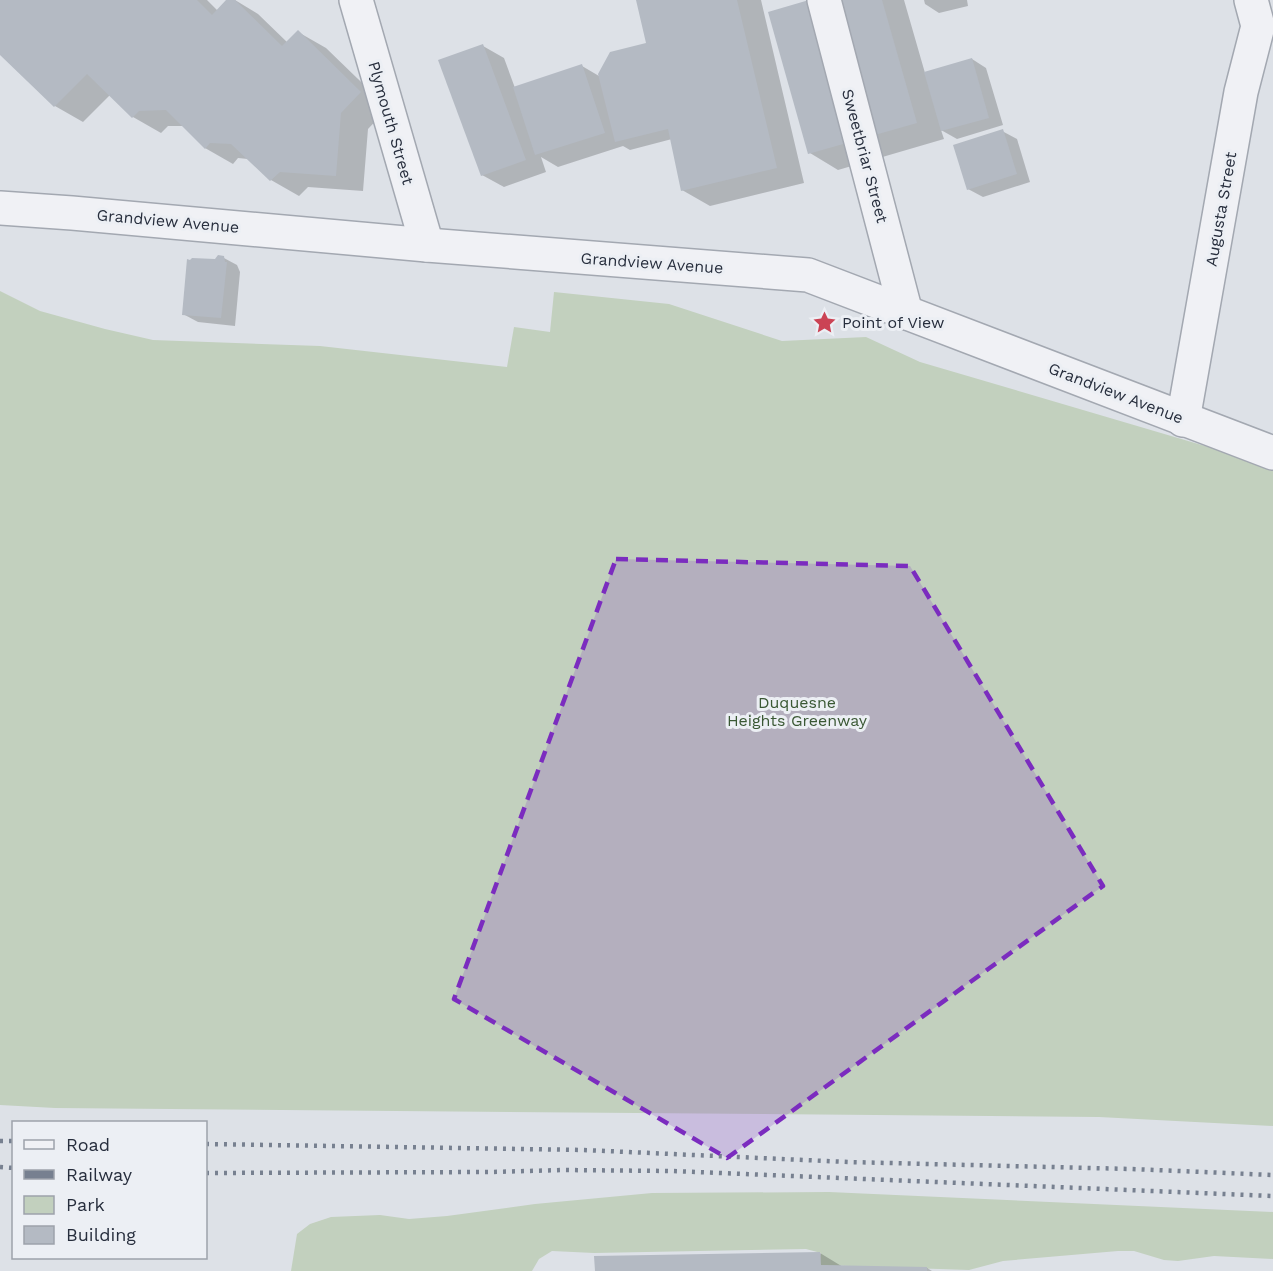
<svg xmlns="http://www.w3.org/2000/svg" width="1273" height="1271" font-family="'Work Sans',sans-serif">
<style>
.green{fill:#c2d0be}
.shadow{fill:#0003}
.building{fill:#b4bac3}
.lines{fill:none;stroke-linecap:round;stroke-linejoin:round}
.minor-casing{stroke:#a3a8b1;stroke-width:36}
.minor{stroke:#f0f1f5;stroke-width:33}
.rail{stroke:#778090;stroke-width:4.5;stroke-dasharray:3 6;stroke-linecap:butt}
.marked{fill:#7b2cbf;fill-opacity:0.2;stroke:#7b2cbf;stroke-width:4.5;stroke-dasharray:12 8;stroke-linejoin:round}
.labels{text-anchor:middle;dominant-baseline:central;stroke-width:6;stroke-linejoin:round;paint-order:stroke}
.street-label{font-size:16px;fill:#272e3d;stroke:#eceff4}
.poi-label{font-size:16px;fill:#272e3d;stroke:#eceff4;text-anchor:start}
.park-label{font-size:16px;fill:#3a5834;stroke:#eceff4}
</style>
<rect width="100%" height="100%" fill="#dde1e7"/>
<g class="green">
<path d="M 0,291 L 40,311 L 105,329 L 153,340 L 320,346 L 507,367 L 514,327 L 550,332 L 554,292 L 669,304 L 782,341 L 866,337 L 920,362 L 1273,466 L 1273,1126 L 1099,1117 L 55,1108 L 0,1105 Z"/>
<path d="M 829,1192 L 1273,1212 L 1273,1259 L 1214,1256 L 1178,1261 L 1164,1260 L 1134,1251 L 1118,1251 L 1003,1261 L 969,1270 L 820,1265 L 821,1253 L 806,1249 L 594,1253 L 552,1251 L 539,1259 L 532,1271 L 291,1271 L 297,1234 L 310,1224 L 331,1217 L 380,1215 L 409,1219 L 447,1216 L 535,1204 L 652,1193 Z"/>
</g>
<g class="shadow">
<path d="M 0,0 L 207,0 L 218,11 L 228,0 L 235,0 L 258,14 L 288,43 L 298,32 L 326,48 L 388,108 L 368,129 L 363,191 L 308,187 L 299,196 L 271,180 L 248,159 L 238,158 L 233,164 L 205,148 L 184,126 L 168,126 L 161,133 L 133,117 L 110,95 L 83,122 L 55,106 L 0,53 Z"/>
<path d="M 638,0 L 761,0 L 804,183 L 710,206 L 682,190 L 672,139 L 630,150 L 623,146 L 558,167 L 541,157 L 546,172 L 504,187 L 482,175 L 483,46 L 504,58 L 515,88 L 582,66 L 599,76 L 650,46 Z"/>
<path d="M 815,0 L 904,0 L 925,73 L 972,59 L 986,68 L 1003,125 L 957,139 L 941,130 L 944,139 L 838,170 L 810,153 Z"/>
<path d="M 924,0 L 967,0 L 968,6 L 939,13 L 925,4 Z"/>
<path d="M 1002,131 L 1017,139 L 1030,182 L 983,197 L 968,189 Z"/>
<path d="M 222,257 L 237,265 L 240,272 L 235,326 L 198,322 L 183,314 L 216,261 Z"/>
<path d="M 820,1253 L 843,1267 L 927,1268 L 932,1271 L 596,1271 Z"/>
</g>
<g class="building">
<path d="M 0,0 L 197,0 L 212,15 L 226,0 L 235,0 L 282,46 L 298,30 L 361,92 L 341,113 L 336,176 L 280,172 L 270,181 L 231,144 L 210,143 L 205,149 L 166,110 L 139,111 L 132,118 L 87,74 L 54,107 L 0,55 Z"/>
<path d="M 636,0 L 737,0 L 777,168 L 681,191 L 668,129 L 615,142 L 598,74 L 610,52 L 646,43 Z"/>
<path d="M 809,0 L 882,0 L 917,123 L 808,154 L 768,12 Z"/>
<path d="M 483,44 L 526,160 L 481,176 L 438,60 Z"/>
<path d="M 972,58 L 989,118 L 941,131 L 924,72 Z"/>
<path d="M 582,64 L 605,133 L 535,155 L 513,87 Z"/>
<path d="M 1003,129 L 1017,174 L 967,190 L 953,145 Z"/>
<path d="M 218,255 L 224,256 L 225,262 L 227,262 L 221,318 L 182,315 L 187,259 L 190,260 L 192,258 L 215,259 Z"/>
<path d="M 820,1252 L 821,1265 L 927,1267 L 927,1271 L 595,1271 L 594,1256 Z"/>
</g>
<g class="lines">
<defs>
<g id="minor">
<path d="M 356,0 L 427,245"/>
<path d="M 824,0 L 906,313"/>
<path d="M 0,208 L 72,213 L 427,245 L 808,275 L 1273,453"/>
<path d="M 1183,420 L 1241,92 L 1258,26 L 1251,0"/>
</g>
</defs>
<use href="#minor" class="minor-casing"/>
<use href="#minor" class="minor"/>
<g class="rail">
<path d="M 0,1141 L 14,1141"/>
<path d="M 206,1144 L 584,1150 L 848,1162 L 1131,1169 L 1273,1175"/>
<path d="M 0,1167 L 14,1168"/>
<path d="M 206,1173 L 490,1172 L 564,1170 L 672,1171 L 1273,1196"/>
</g>
</g>
<path class="marked" d="M 616,559 L 910,566 L 1103,886 L 727,1158 L 454,999 Z"/>
<defs>
<symbol id="sight-bare" viewBox="-9 -9 18 18"><path d="M0-6L1.8-2.2L6-1.7L2.9 1.2L3.7 5.4L0 3.3L-3.7 5.4L-2.9 1.2L-6-1.7L-1.8-2.2Z" fill="#cb4354" stroke="#eceff4" stroke-width="2.5" paint-order="stroke"/></symbol>
</defs>
<g fill-rule="evenodd">
<use href="#sight-bare" x="808" y="306" width="33" height="33"/>
</g>
<g class="labels">
<g class="street-label">
<text transform="translate(391 123) rotate(74)">Plymouth Street</text>
<text transform="translate(865 156) rotate(75)">Sweetbriar Street</text>
<text transform="translate(1221 209) rotate(-80)">Augusta Street</text>
<text transform="translate(168 221) rotate(5)">Grandview Avenue</text>
<text transform="translate(652 263) rotate(4)">Grandview Avenue</text>
<text transform="translate(1116 393) rotate(21)">Grandview Avenue</text>
</g>
<g class="poi-label">
<text x="842" y="322">Point of View</text>
</g>
<g class="park-label">
<text x="797" y="702">Duquesne<tspan x="797" dy="18">Heights Greenway</tspan></text>
</g>
</g>
<rect x="12" y="1121" width="195" height="138" fill="#eceff4" stroke="#9da2ab" stroke-width="1.5"/>
<rect x="24" y="1140" width="30" height="9" fill="#f0f1f5" stroke="#9da2ab" stroke-width="1.5"/>
<text x="66" y="1151" font-size="18" fill="#272e3d">Road</text>
<rect x="24" y="1170" width="30" height="9" fill="#778090" stroke="#9da2ab" stroke-width="1.5"/>
<text x="66" y="1181" font-size="18" fill="#272e3d">Railway</text>
<rect x="24" y="1196" width="30" height="18" fill="#c2d0be" stroke="#9da2ab" stroke-width="1.5"/>
<text x="66" y="1211" font-size="18" fill="#272e3d">Park</text>
<rect x="24" y="1226" width="30" height="18" fill="#b4bac3" stroke="#9da2ab" stroke-width="1.5"/>
<text x="66" y="1241" font-size="18" fill="#272e3d">Building</text>
</svg>
